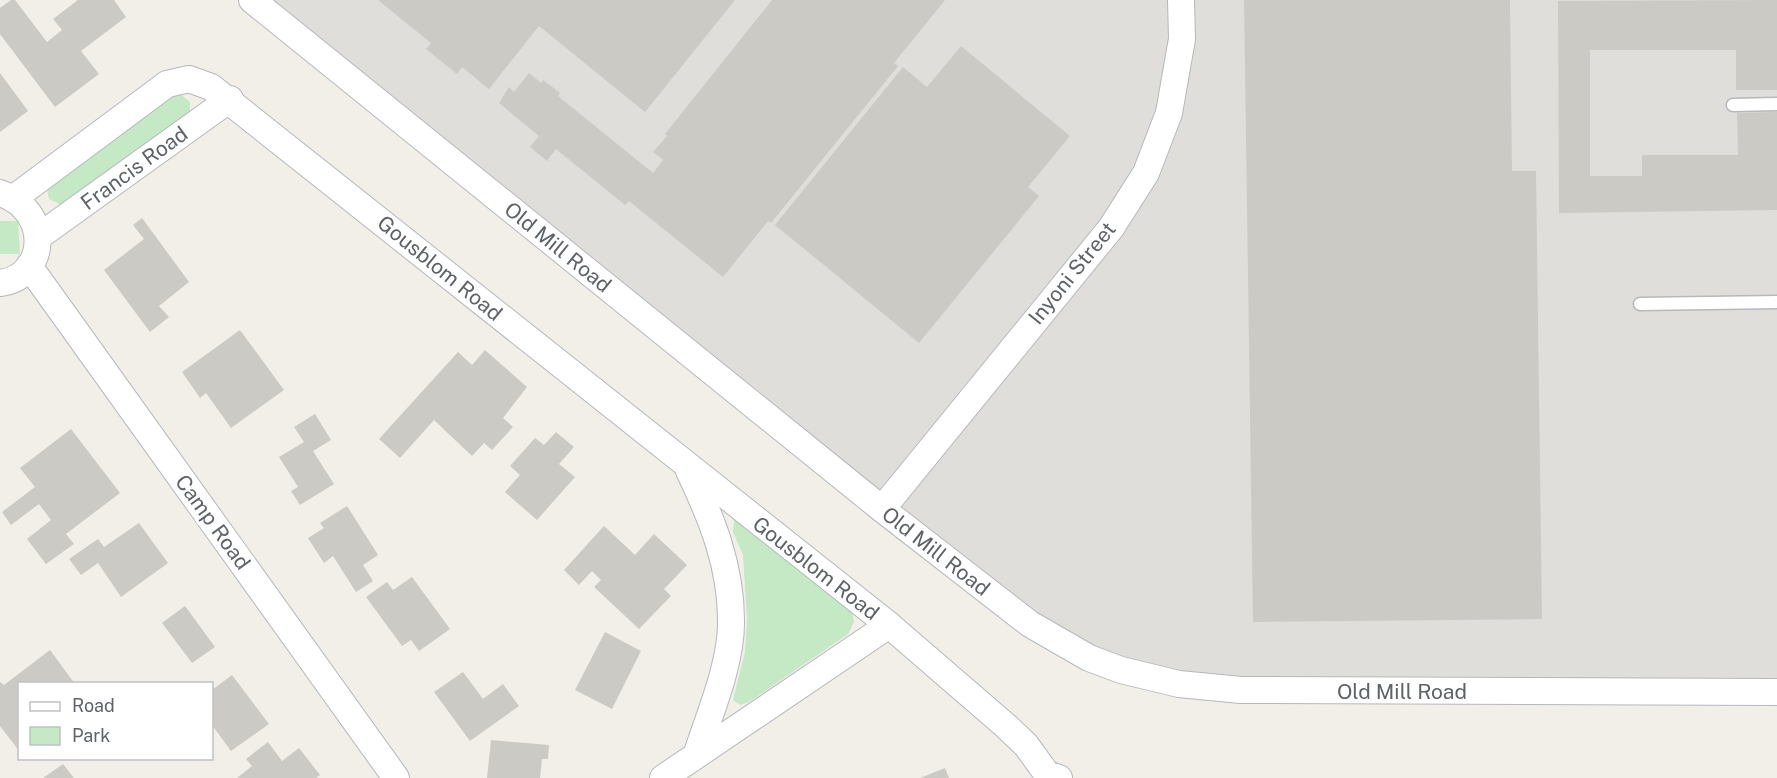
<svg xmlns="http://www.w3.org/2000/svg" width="1777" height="778" font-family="'Public Sans',sans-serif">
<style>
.industrial{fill:#e0deda}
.green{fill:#c5e8c5}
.building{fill:#cccac5}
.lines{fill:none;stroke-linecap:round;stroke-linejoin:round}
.service-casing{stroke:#b5b8bc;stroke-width:15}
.minor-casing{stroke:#b5b8bc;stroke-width:28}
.service{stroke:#fff;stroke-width:12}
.minor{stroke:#fff;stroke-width:26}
.labels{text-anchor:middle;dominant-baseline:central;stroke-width:6;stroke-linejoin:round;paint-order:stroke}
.street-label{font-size:21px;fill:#5f6368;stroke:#fff}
</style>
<rect width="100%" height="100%" fill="#f1efe8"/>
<path class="industrial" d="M 252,0 L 1777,0 L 1777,692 L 1241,690 L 1089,658 Z"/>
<g class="green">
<path d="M 180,94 L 190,102 L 190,115 L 62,205 L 49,199 L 47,189 L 171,95 Z"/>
<path d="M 0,221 L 18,221 L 20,254 L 0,254 Z"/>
<path d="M 734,520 L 744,520 L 852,611 L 854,622 L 848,634 L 749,702 L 740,705 L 733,700 L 745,652 L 747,619 L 743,555 L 733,532 Z"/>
</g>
<g class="building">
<path d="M 11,0 L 15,0 L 47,42 L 62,30 L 53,19 L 78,0 L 114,0 L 126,17 L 81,51 L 99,74 L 55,107 L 0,34 L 0,8 Z"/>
<path d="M 378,0 L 735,0 L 645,112 L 539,26 L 489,89 L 462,67 L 457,74 L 426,49 L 431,43 Z"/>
<path d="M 772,0 L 945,0 L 894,63 L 898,66 L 771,223 L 768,221 L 723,277 L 629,201 L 625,205 L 556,149 L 547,161 L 530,147 L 539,136 L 499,103 L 509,87 L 514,92 L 529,73 L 541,83 L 543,80 L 560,93 L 558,96 L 653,173 L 663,160 L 653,152 L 667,136 L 665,134 Z"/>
<path d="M 1244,0 L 1510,0 L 1512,171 L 1536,171 L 1542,619 L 1253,622 Z"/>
<path d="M 1777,0 L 1777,90 L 1736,90 L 1736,50 L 1590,50 L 1590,176 L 1642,176 L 1642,155 L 1738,155 L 1737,113 L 1777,112 L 1777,210 L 1559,213 L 1558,1 Z"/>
<path d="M 961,46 L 1070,136 L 1028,187 L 1039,196 L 919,343 L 775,225 L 903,67 L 927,87 Z"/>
<path d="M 0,73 L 28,111 L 0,132 Z"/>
<path d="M 142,218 L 189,282 L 159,306 L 169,317 L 150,332 L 104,270 L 144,239 L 133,225 Z"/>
<path d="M 240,330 L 284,390 L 231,428 L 206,393 L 200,398 L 182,372 Z"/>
<path d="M 485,350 L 527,387 L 503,418 L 513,427 L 492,450 L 484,443 L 472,456 L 434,420 L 400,458 L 379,439 L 458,352 L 472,365 Z"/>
<path d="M 315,414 L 331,440 L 313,451 L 334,484 L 300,505 L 291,491 L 298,487 L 279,457 L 304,442 L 294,427 Z"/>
<path d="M 71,429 L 120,493 L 66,534 L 74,544 L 46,564 L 27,539 L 51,520 L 39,504 L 11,525 L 2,512 L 35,487 L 20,468 Z"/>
<path d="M 556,432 L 574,447 L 559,464 L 575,477 L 537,520 L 505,492 L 520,475 L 510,466 L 535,438 L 544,445 Z"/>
<path d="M 347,506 L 378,555 L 363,565 L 373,581 L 356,592 L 333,556 L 324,563 L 308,538 L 324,528 L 320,523 Z"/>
<path d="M 139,523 L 168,563 L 121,597 L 98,563 L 81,575 L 69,559 L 98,539 L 104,547 Z"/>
<path d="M 604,526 L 635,555 L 654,534 L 687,565 L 664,589 L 671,596 L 639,629 L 594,587 L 601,580 L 592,571 L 579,585 L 564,570 Z"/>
<path d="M 412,577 L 450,629 L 419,651 L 411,640 L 402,646 L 366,597 L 387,582 L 393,590 Z"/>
<path d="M 185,606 L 215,647 L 192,663 L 162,623 Z"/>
<path d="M 605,632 L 641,651 L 612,709 L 575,690 Z"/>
<path d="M 50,650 L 75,684 L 20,684 L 20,752 L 0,726 L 0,682 L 4,685 Z"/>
<path d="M 463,672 L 483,699 L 503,684 L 519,706 L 470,741 L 434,692 Z"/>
<path d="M 232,675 L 269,724 L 231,751 L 212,725 L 212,690 Z"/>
<path d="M 491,740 L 549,745 L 548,759 L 542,759 L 540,778 L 487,778 Z"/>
<path d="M 268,742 L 282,761 L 299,748 L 320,775 L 316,778 L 237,778 L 252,766 L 246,759 Z"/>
<path d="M 63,764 L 74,778 L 43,778 Z"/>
<path d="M 945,768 L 949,778 L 920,778 Z"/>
</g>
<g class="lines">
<defs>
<g id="service">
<path d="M 1733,105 L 1777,104"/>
<path d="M 1640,304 L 1777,302"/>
</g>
<g id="minor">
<path d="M 252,0 L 882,509 L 1030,624 L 1089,658 L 1121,670 L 1179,684 L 1241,690 L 1777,692"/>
<path d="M 0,193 C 52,210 48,277 0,283"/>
<path d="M 14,198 L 167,84 L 189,79 L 211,87 L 889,625 L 1006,726 L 1026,745 L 1047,774 L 1059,778"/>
<path d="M 38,237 L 230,99"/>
<path d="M 29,266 L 396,778"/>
<path d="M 689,471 C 712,519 731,566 731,620 C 732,662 710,713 697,753"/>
<path d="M 882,509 L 1111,228 L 1146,173 L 1169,113 L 1182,39 L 1181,0"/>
<path d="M 663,778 L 889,625"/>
</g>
</defs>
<use href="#service" class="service-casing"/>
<use href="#minor" class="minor-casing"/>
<use href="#service" class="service"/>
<use href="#minor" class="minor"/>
</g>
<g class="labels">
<g class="street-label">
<text transform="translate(134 168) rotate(-36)">Francis Road</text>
<text transform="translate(558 247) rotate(39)">Old Mill Road</text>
<text transform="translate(440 268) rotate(39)">Gousblom Road</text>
<text transform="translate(1072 273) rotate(-51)">Inyoni Street</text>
<text transform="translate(213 522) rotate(54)">Camp Road</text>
<text transform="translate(936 551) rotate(38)">Old Mill Road</text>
<text transform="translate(816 568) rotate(38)">Gousblom Road</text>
<text x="1402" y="691">Old Mill Road</text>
</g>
</g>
<rect x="18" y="682" width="195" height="78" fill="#ffffff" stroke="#bfc1c3" stroke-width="1.5"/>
<rect x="30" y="702" width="30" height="9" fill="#ffffff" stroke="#bfc1c3" stroke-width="1.5"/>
<text x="72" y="712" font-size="18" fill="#5f6368">Road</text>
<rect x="30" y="727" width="30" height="18" fill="#c5e8c5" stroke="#bfc1c3" stroke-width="1.5"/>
<text x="72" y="742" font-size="18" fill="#5f6368">Park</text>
</svg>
